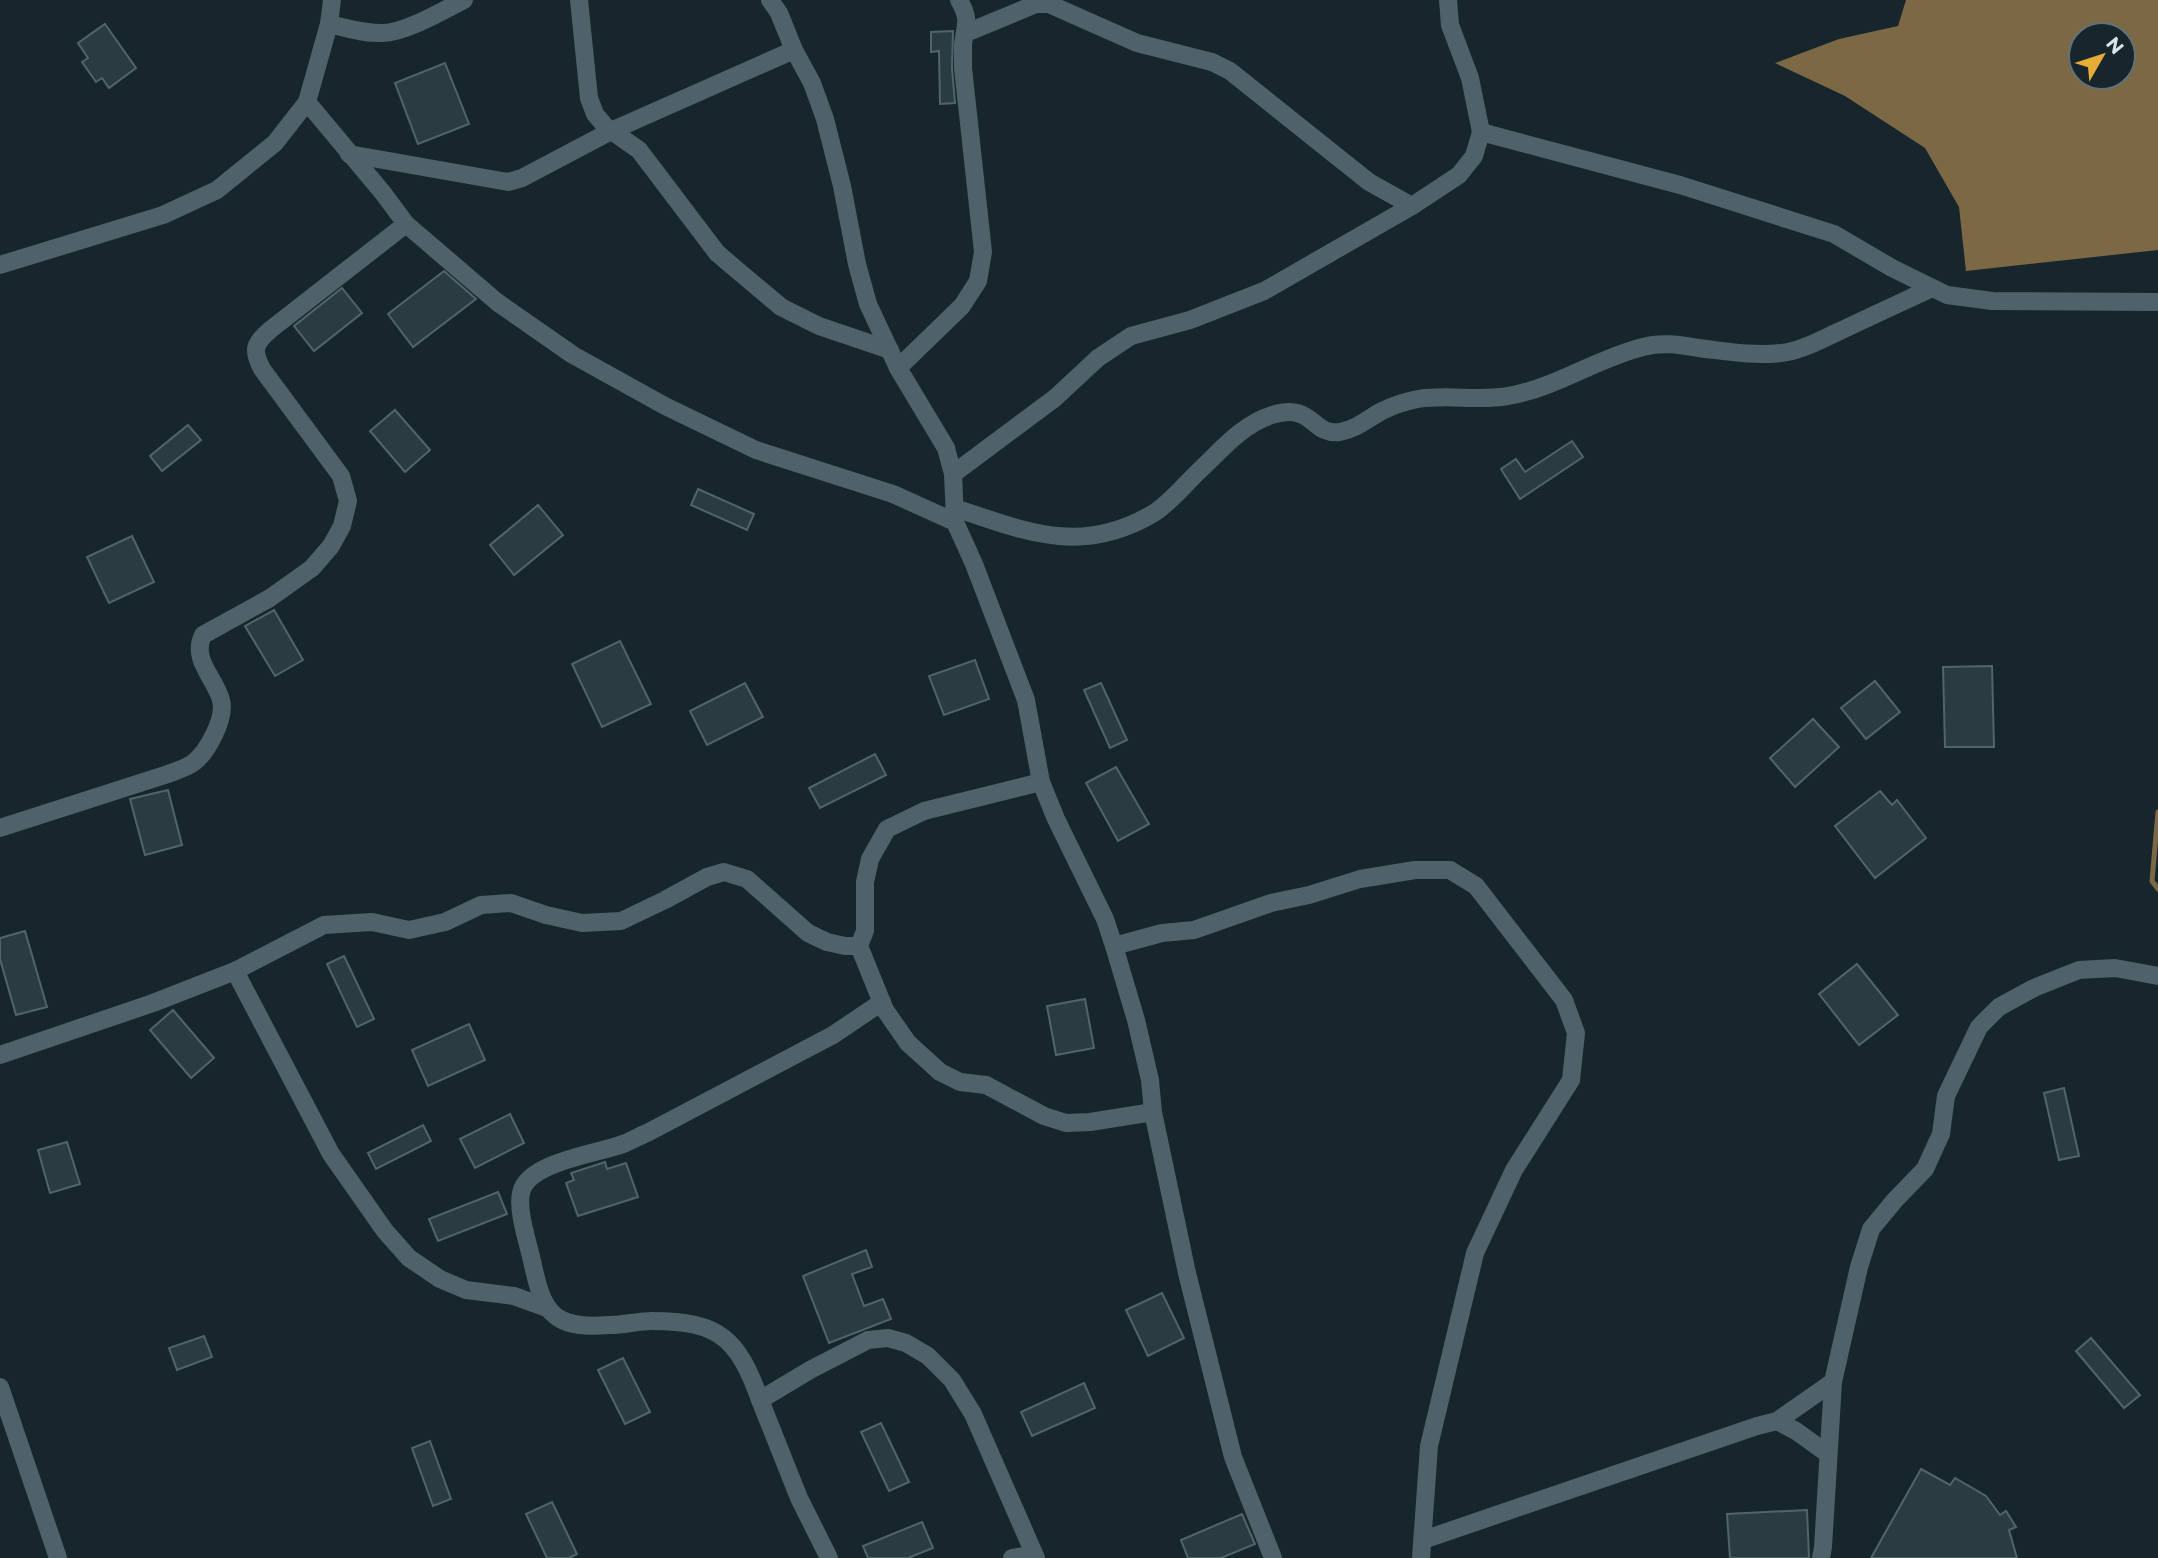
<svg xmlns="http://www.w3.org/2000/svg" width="2158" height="1558" font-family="Montserrat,sans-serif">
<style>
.water{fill:#7c6845;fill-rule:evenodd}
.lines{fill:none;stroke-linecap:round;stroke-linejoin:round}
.stream{stroke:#7c6845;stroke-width:5}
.building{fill:#2b3b42;stroke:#52646b;stroke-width:2}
.minor{stroke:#4f6169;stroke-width:18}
</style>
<rect width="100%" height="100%" fill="#16262c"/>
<path class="water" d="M 1906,0 L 2158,0 L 2158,250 L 1966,271 L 1959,207 L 1925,148 L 1845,96 L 1775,63 L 1839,39 L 1898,26 ZM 2081,35 L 2123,35 L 2123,77 L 2081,77 Z"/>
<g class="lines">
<path class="stream" d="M 2158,812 L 2152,881 L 2158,889"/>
</g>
<g class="building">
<path d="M 105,24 L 136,68 L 109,88 L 102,78 L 96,82 L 82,62 L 88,58 L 78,43 Z"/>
<path d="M 953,31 L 952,68 L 955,103 L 940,104 L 939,51 L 931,52 L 931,32 Z"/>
<path d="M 445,63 L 469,124 L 418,144 L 395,83 Z"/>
<path d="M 444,271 L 476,299 L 413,347 L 388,314 Z"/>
<path d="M 342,288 L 362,313 L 314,351 L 294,326 Z"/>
<path d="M 395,410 L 430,450 L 405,472 L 370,431 Z"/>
<path d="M 188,425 L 201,440 L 162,471 L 150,456 Z"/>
<path d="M 1572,441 L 1583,457 L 1520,499 L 1501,469 L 1516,459 L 1525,472 Z"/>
<path d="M 698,489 L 754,514 L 747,530 L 691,505 Z"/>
<path d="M 538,505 L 563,535 L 514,575 L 490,545 Z"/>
<path d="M 132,536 L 154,582 L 109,603 L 87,557 Z"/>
<path d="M 274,610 L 303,660 L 275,676 L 245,626 Z"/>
<path d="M 620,641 L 651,704 L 602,727 L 572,664 Z"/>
<path d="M 975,660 L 989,699 L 944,715 L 929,676 Z"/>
<path d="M 1992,666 L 1994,747 L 1945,747 L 1943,667 Z"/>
<path d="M 1875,681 L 1900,712 L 1866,739 L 1841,708 Z"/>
<path d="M 745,683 L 763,717 L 707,745 L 690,711 Z"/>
<path d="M 1101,683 L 1127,740 L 1110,748 L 1084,690 Z"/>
<path d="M 1813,719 L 1839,747 L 1795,787 L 1770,758 Z"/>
<path d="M 875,754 L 886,775 L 820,808 L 809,788 Z"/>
<path d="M 1116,767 L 1149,824 L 1118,841 L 1086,783 Z"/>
<path d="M 168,790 L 182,845 L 145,855 L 130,799 Z"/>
<path d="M 1880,791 L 1892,805 L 1897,800 L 1926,838 L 1875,878 L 1835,826 Z"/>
<path d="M 25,931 L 47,1007 L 16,1015 L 0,959 L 0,938 Z"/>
<path d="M 344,956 L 374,1019 L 357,1027 L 327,964 Z"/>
<path d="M 1857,964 L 1898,1015 L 1859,1045 L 1819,994 Z"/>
<path d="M 1085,999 L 1094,1048 L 1056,1055 L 1047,1006 Z"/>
<path d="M 173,1010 L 214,1058 L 191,1078 L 150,1030 Z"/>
<path d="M 469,1024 L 485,1060 L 428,1086 L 412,1050 Z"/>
<path d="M 2064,1088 L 2079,1156 L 2059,1160 L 2044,1093 Z"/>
<path d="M 510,1114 L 524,1143 L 475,1168 L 460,1139 Z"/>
<path d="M 423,1125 L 431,1141 L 376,1169 L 368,1153 Z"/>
<path d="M 67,1142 L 80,1184 L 50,1193 L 38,1150 Z"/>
<path d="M 605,1162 L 607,1169 L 626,1163 L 638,1197 L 578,1216 L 566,1183 L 574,1180 L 571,1173 Z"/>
<path d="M 498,1192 L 507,1214 L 438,1241 L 429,1219 Z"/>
<path d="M 866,1250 L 872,1267 L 852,1274 L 864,1306 L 883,1299 L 891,1319 L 829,1343 L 803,1276 Z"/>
<path d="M 1162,1293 L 1184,1338 L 1148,1356 L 1126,1310 Z"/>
<path d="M 204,1336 L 212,1357 L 177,1370 L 169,1348 Z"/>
<path d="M 2091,1338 L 2140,1395 L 2124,1408 L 2076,1351 Z"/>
<path d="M 623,1358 L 650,1412 L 625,1424 L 598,1370 Z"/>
<path d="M 1084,1383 L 1095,1408 L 1032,1436 L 1021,1412 Z"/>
<path d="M 881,1423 L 909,1482 L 889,1491 L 861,1432 Z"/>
<path d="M 430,1441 L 451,1499 L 433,1506 L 412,1448 Z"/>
<path d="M 1921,1469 L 1950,1485 L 1955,1478 L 1986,1496 L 2000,1515 L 2006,1511 L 2016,1527 L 2009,1530 L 2017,1558 L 1871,1558 Z"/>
<path d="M 552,1502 L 577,1554 L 569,1558 L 547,1558 L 526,1514 Z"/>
<path d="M 1807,1510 L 1809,1558 L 1730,1558 L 1727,1514 Z"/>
<path d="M 1242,1514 L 1255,1544 L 1221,1558 L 1188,1558 L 1181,1540 Z"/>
<path d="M 922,1522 L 933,1548 L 908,1558 L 868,1558 L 863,1546 Z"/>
</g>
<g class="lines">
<g class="minor">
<path d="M 579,0 L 589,98 L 595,114 L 606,127 L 639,150 L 717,253 L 781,307 L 819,326 L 890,350"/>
<path d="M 770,0 L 779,13 L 794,50 L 812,83 L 825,119 L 842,186 L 857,264 L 868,304 L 898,368 L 946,448 L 953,474 L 955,518"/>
<path d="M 1448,0 L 1450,25 L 1470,78 L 1481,132 L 1680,185 L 1834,234 L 1892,268 L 1947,295 L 1992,301 L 2158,302"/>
<path d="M 329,24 C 346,28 365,34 383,33 C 405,33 444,10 464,0"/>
<path d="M 966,33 L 1036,4 L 1049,4 L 1137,43 L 1212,62 L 1230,71 L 1369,182 L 1412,206"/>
<path d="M 307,102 L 383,193 L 406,224 L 497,302 L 573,355 L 665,406 L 756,450 L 893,494 L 955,522 L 974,564 L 1026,700 L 1041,782 L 1056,819 L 1105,919 L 1114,946 L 1136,1020 L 1150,1080 L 1153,1112 L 1187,1273 L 1233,1457 L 1273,1558"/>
<path d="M 349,154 L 508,182 L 522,178 L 611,131 L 794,50"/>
<path d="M 0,265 L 163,215 L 217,190 L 275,143 L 307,102 L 329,24 L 332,0"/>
<path d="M 898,368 L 962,306 L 978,281 L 983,252 L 963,68 C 963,60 963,52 963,45 C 965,24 971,21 959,0"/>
<path d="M 953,474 L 1055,398 L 1098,358 L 1131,336 L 1190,320 L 1264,291 L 1412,206 L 1459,175 L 1474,156 L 1481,132"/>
<path d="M 955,508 C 1027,532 1082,556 1154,513 C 1170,503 1187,482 1201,469 C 1222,449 1243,424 1272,415 C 1314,402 1311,436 1340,432 C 1357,429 1367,419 1382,411 C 1392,406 1407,401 1418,399 C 1449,394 1482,402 1513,395 C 1559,386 1598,358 1643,347 C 1664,341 1685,346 1706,349 C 1731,352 1756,356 1781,353 C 1801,351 1822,339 1840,331 C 1871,316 1902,302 1932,288"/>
<path d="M 0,828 L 168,774 C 176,771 186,768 193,763 C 207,753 226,718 221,700 C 215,678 191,659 203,635 L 270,598 L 312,568 L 331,546 L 342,526 L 348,501 L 341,476 L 262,369 C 252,350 254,344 270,330 L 406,224"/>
<path d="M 859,946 L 885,1010 L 908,1043 L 940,1072 L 960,1082 L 986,1085 L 1044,1116 L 1066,1123 L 1090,1122 L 1153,1112"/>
<path d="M 1114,946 L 1162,933 L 1194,930 L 1271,903 L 1309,895 L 1360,879 L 1415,870 L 1450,870 L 1476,886 L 1564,1000 L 1576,1033 L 1571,1080 L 1514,1170 L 1475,1253 L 1429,1446 L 1421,1558"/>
<path d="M 235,971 L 331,1154 L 385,1231 L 409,1258 L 440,1279 L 466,1290 L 514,1296 L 547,1308"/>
<path d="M 882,1002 L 833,1035 L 647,1133 C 639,1136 631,1141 623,1144 C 597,1154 527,1162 521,1193 C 517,1211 528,1242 532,1261 C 537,1282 541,1310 562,1320 C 576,1327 595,1326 610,1325 C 624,1325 638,1321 652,1321 C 720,1321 738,1339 760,1400 L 810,1370 L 868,1340 L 888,1338 L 906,1343 L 928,1356 L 952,1380 L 973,1414 L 1036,1558"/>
<path d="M 0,1055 L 153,1003 L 235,971 L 324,925 L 372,922 L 409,930 L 445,922 L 481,905 L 511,903 L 546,915 L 582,923 L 621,921 L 665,900 L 707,877 L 724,872 L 747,879 L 808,933 L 827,942 L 845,946 L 859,946 L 865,931 L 865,882 L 870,859 L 887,829 L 924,811 L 1041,782"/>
<path d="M 0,1387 L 58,1558"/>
<path d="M 760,1400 L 799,1498 L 829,1558"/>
<path d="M 1777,1421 L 1796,1431 L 1828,1454"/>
<path d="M 1423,1540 L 1757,1426 L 1777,1421 L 1833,1382"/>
<path d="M 1012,1558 L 1034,1554"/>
<path d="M 1821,1558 L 1823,1547 L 1833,1382 L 1859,1267 L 1871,1229 L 1895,1200 L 1925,1169 L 1941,1134 L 1946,1096 L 1979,1027 L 1999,1007 L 2034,988 L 2079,970 L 2115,968 L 2158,976"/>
</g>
</g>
<g transform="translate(2102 56) rotate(51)"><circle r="33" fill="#16262c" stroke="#647277" stroke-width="2"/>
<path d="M0-5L12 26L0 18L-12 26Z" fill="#e6ac36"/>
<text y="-10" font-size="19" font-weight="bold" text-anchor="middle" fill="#dae4e8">N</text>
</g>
</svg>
